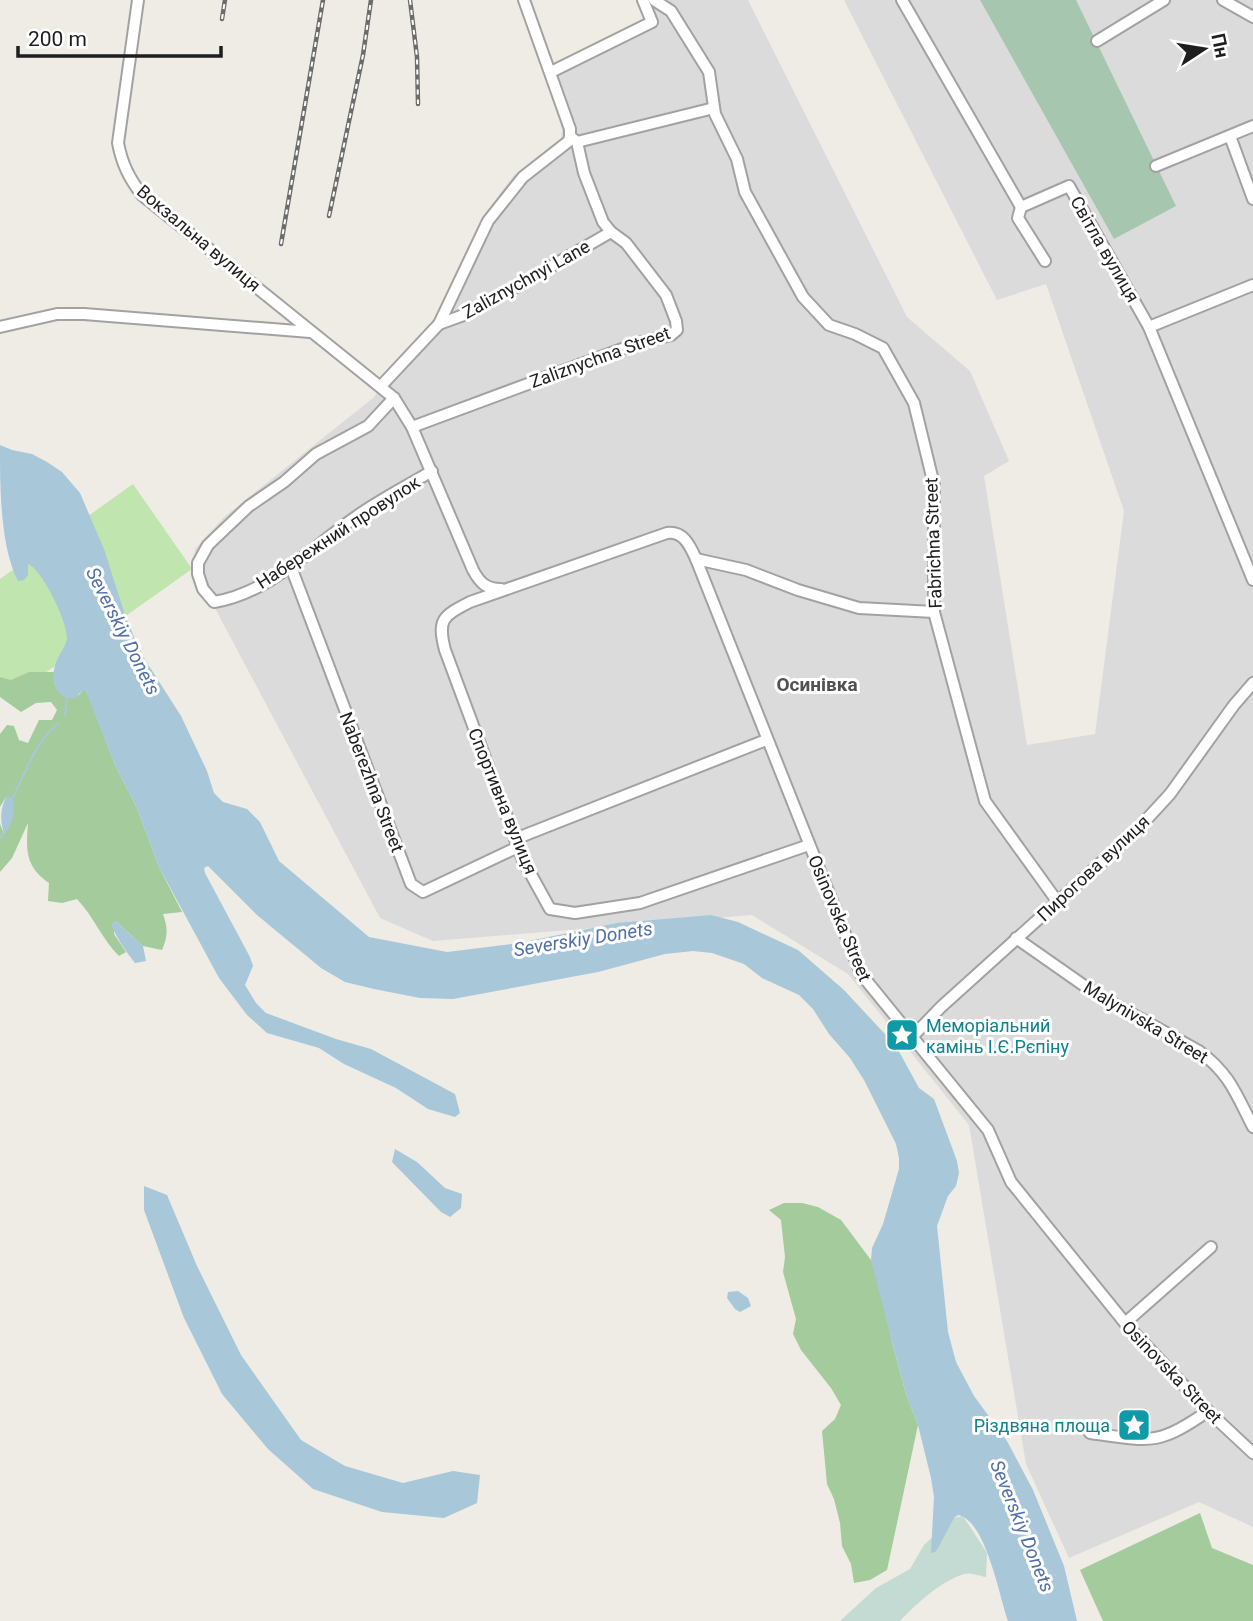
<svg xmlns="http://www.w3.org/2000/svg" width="1253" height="1621" font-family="Roboto,sans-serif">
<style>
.residential{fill:#dcdbdb}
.grass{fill:#c1e5ae}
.forest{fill:#a3cb9c}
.wetland{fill:#c3dbd3}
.cemetery{fill:#a7c6b0}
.water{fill:#a8c7d9}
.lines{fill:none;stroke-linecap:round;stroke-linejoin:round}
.stream{stroke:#a8c7d9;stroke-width:2}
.minor-casing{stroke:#a2a2a2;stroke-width:14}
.minor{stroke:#fff;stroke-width:10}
.rail-casing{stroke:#6c6c6c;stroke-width:4.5}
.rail{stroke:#fff;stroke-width:2;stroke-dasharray:5;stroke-linecap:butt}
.labels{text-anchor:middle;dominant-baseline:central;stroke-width:6;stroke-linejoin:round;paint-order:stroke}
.street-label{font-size:18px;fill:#1e1e1e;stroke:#fff}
.culture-label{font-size:18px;fill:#0d838f;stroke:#fff;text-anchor:start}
.water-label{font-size:19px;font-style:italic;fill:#5170a7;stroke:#fff}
.neighbourhood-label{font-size:19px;font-weight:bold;fill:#515151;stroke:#fff}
</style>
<rect width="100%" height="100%" fill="#eeece5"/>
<path class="residential" d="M 638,0 L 748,0 L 907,317 L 970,371 L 1009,461 L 984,476 L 1027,745 L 1095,734 L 1124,511 L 1046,284 L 997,300 L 844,0 L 1253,0 L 1253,1527 L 1199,1502 L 1069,1558 L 1026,1464 L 969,1125 L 848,974 L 752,915 L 433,941 L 380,918 L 194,569 L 195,549 L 224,517 L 373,398 L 435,322 L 483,216 L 514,175 L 561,138 L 562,129 L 546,81 L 650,29 Z"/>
<path class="grass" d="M 133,484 L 192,569 L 14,695 L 0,676 L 0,579 Z"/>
<g class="forest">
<path d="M 29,672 L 54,672 C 53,685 56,691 67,698 L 79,695 L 82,691 L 86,691 L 89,697 L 115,765 L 137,808 L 159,867 L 182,912 L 163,914 C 168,928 168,936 162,950 L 143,946 L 116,921 L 114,934 L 126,952 L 119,956 C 102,939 94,917 77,899 L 62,903 L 48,901 L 49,883 C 25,866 26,850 28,823 L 12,858 L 0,872 L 0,824 L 4,834 L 6,797 L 0,807 L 0,734 L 7,725 L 14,726 L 19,740 L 28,743 L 39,720 L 52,720 L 57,710 L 51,702 L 36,703 L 21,712 L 0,697 L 0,677 L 11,680 Z"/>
<path d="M 784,1203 L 802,1203 L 818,1207 L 841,1220 L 871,1260 L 876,1273 L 892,1342 L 906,1394 L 918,1425 L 887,1570 L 870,1580 L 854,1583 L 851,1564 L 842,1546 L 840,1523 L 834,1499 L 827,1484 L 822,1431 L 835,1419 L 841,1405 L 831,1388 L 801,1350 L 793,1334 L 796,1319 L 783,1272 L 785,1257 L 781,1220 L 769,1210 Z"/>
<path d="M 1200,1513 L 1212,1548 L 1253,1565 L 1253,1621 L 1103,1621 L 1080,1570 Z"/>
</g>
<path class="wetland" d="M 963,1516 L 987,1553 L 986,1577 C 980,1576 970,1572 964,1574 C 941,1581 916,1604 900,1621 L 840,1621 L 876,1588 L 910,1569 L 924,1545 L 954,1518 Z"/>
<path class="cemetery" d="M 980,0 L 1076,0 L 1176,206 L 1114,239 Z"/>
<g class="water">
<path d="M 0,445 L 12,450 L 32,454 L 47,462 L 62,472 L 80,493 L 104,549 L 125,615 L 134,637 L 144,658 L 181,716 L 207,771 L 214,793 L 223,802 L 247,809 L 260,822 L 279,861 L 369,937 L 447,952 L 519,943 L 617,923 L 711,915 L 738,922 L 798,950 L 844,990 L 896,1046 L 919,1088 L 934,1099 L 957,1161 L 959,1173 L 956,1186 L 948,1196 L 937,1226 L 948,1332 L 956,1362 L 974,1396 L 1007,1441 L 1033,1490 L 1064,1566 L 1077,1621 L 1008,1621 C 999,1596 986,1520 958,1515 L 954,1518 L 938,1548 L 935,1552 L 931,1553 L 934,1497 L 931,1478 L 918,1425 L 906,1394 L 892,1342 L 871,1260 L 872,1248 L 883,1224 L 899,1169 L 899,1158 L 896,1144 L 864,1080 L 850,1058 L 829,1034 L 813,1009 L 799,995 L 762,978 L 744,964 L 712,953 L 693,951 L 665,954 L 598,972 L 453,999 L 420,998 L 374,989 L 345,982 L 321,968 L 257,915 L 208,866 L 204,868 L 205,873 L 250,957 L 253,966 L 245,985 L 256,1003 L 266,1013 L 336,1039 L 371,1049 L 455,1094 L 460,1113 L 455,1117 L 428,1109 L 396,1088 L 344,1064 L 319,1048 L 267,1033 L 247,1015 L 219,978 L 159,867 L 137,808 L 115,765 L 86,691 L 82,691 L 74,699 C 53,698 49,675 58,658 C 61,651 66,646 67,638 C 68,623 42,569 28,564 L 28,575 L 24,580 L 18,581 C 0,546 0,487 0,445 Z"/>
<path d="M 6,797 L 13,797 C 15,811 14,824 4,834 C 0,820 0,810 6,797 Z"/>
<path d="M 116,921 L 143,946 L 146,961 L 135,963 C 125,950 116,938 111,923 Z"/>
<path d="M 395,1149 L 417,1162 L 445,1188 L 462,1194 L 461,1208 L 450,1217 L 441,1212 L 392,1162 Z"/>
<path d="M 144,1186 L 167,1195 L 197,1266 L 241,1355 L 301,1440 L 345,1466 L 403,1483 L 453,1471 L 480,1475 L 477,1503 L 444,1518 L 382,1512 L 313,1489 L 268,1449 L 222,1394 L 184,1318 L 144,1210 Z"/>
<path d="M 738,1291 L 748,1298 L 751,1306 L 740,1312 L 735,1309 L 727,1298 L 728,1292 Z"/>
</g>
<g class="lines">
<g class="stream">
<path d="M 65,716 L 67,698"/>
<path d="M 13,797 C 26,772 36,740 59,723"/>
<path d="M 0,838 L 4,834"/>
</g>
<defs>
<g id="minor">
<path d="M 138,0 L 118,143 C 122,164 129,178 142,195 L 394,398 L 412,427 L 473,570 C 480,583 486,589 501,589"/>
<path d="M 654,0 L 671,11 L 709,72 L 715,114 L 737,159 L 745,192 L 803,297 L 829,325 L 855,334 L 883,348 L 914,403 L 934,485 L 934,612 L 985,801 L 1057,901"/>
<path d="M 902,0 L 1021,207 L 1069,186 L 1149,327 L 1253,580"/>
<path d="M 1223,0 L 1253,17"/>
<path d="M 1097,41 L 1164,0"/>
<path d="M 551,72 L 652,22 L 643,0"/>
<path d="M 1230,136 L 1253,199"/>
<path d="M 577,142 L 714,108"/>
<path d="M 1156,166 L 1253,126"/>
<path d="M 1021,207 L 1018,218 L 1045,261"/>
<path d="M 439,324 L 472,312 L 611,232"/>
<path d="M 0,327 L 57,314 L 84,314 L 310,332"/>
<path d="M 1149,327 L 1253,285"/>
<path d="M 381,386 L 439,324 L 488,221 L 523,177 L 569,141 L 570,136"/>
<path d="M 394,398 L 368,426 L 316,454 L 284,482 L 249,506 L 208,545 L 198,563 L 198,574 L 203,589 L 214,602 C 270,593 312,547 357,516 C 381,499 407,486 432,471"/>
<path d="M 412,427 L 638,343 L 671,335 L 677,330 L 676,321 L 666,295 L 626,243 L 611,232 L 603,222 L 584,173 L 577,142 L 570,136 L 570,129 L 524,0"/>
<path d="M 696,559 L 746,570 L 798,590 L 859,608 L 934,612"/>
<path d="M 291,567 L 411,884 L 423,892 L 518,847"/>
<path d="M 515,839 L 766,740"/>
<path d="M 809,845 L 640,903 L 575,913 L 550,909 L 523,860 L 445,650 C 437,619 443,616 470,602 L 667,533 C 684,531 690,546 696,559 L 861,974 L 988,1130 L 1011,1182 L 1125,1323 L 1208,1411 L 1253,1453"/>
<path d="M 1016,938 L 1096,994 L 1199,1051 C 1230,1074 1236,1094 1253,1127"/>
<path d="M 913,1036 L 941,1007 L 1135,832 L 1170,794 L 1234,705 L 1253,683"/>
<path d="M 1125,1323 L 1211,1247"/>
<path d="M 1090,1433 C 1149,1441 1157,1447 1208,1411"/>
</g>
</defs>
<use href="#minor" class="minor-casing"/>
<use href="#minor" class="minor"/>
<defs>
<g id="rail">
<path d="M 410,0 L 417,57 L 418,104"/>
<path d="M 222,19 L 225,0"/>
<path d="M 329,216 L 363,55 L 371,0"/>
<path d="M 281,244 L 323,0"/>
</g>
</defs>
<use href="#rail" class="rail-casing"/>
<use href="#rail" class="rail"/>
</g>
<defs>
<symbol id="sight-square" viewBox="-11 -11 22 22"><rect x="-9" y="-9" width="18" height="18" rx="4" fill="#0f9aa8" stroke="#fff"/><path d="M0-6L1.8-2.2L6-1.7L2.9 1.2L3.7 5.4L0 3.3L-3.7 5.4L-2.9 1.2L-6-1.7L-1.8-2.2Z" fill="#fff"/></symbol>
</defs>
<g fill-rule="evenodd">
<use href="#sight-square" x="883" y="1016" width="38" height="38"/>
<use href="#sight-square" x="1115" y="1406" width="38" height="38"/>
</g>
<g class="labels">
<g class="street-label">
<text transform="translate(199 238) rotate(40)">Вокзальна вулиця</text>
<text transform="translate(1105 249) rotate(60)">Світла вулиця</text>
<text transform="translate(526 279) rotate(-29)">Zaliznychnyi Lane</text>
<text transform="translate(600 357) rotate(-20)">Zaliznychna Street</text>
<text transform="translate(338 532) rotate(-33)">Набережний провулок</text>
<text transform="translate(933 543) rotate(-92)">Fabrichna Street</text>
<text transform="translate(372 782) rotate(69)">Naberezhna Street</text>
<text transform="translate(503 801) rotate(68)">Спортивна вулиця</text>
<text transform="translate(1093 868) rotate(-43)">Пирогова вулиця</text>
<text transform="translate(840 918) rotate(67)">Osinovska Street</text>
<text transform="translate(1146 1022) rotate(31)">Malynivska Street</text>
<text transform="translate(1172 1372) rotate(46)">Osinovska Street</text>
</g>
<g class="culture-label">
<text x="926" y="1025">Меморіальний<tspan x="926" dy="21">камінь І.Є.Рєпіну</tspan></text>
<text x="1110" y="1425" text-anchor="end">Різдвяна площа</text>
</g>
<g class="water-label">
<text transform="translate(123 631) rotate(63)">Severskiy Donets</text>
<text transform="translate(583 939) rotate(-9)">Severskiy Donets</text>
<text transform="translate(1022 1526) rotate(68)">Severskiy Donets</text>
</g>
<g class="neighbourhood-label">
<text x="817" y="684">Осинівка</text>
</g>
</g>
<g transform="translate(1204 49) rotate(78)" stroke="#ffffff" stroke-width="5" paint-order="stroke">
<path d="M0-5L12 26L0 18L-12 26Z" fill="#1e1e1e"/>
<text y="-10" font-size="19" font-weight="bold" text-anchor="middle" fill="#1e1e1e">Пн</text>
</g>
<path d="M18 46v10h203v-10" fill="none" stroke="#1e1e1e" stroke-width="3.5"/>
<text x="28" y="46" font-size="21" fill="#1e1e1e" stroke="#ffffff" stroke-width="5" paint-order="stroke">200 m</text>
</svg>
